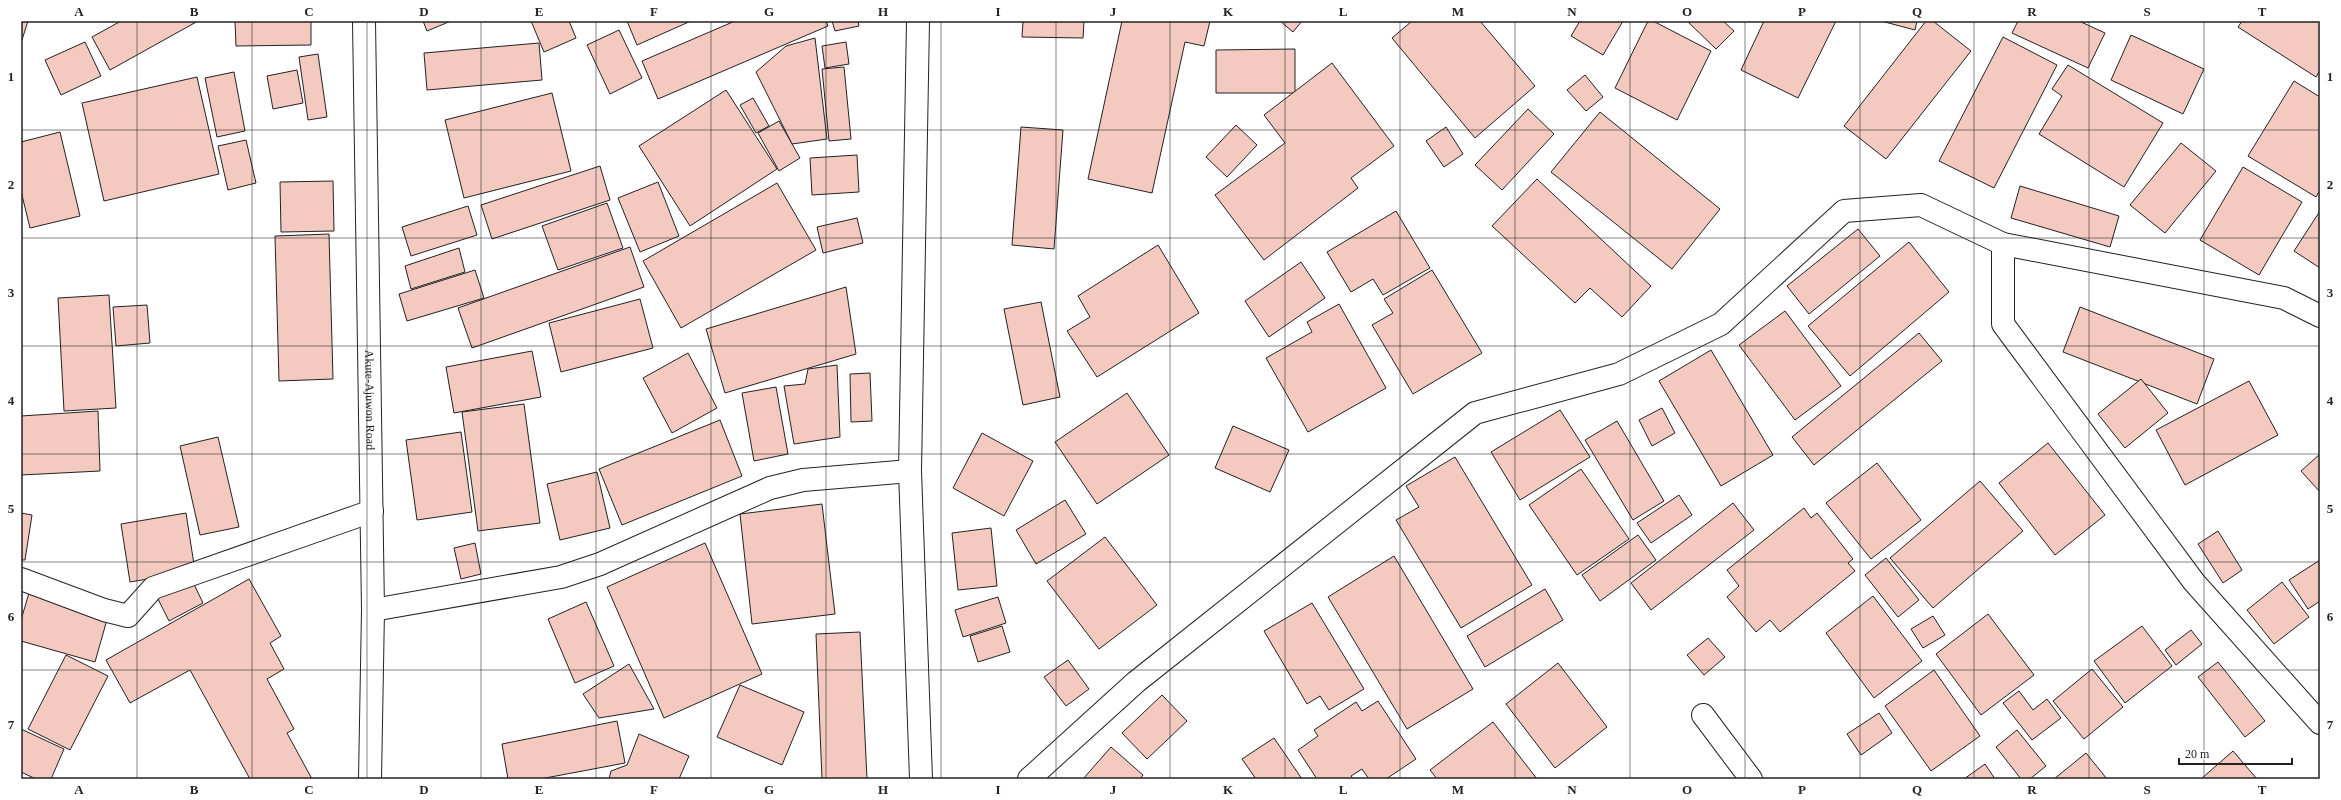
<svg xmlns="http://www.w3.org/2000/svg" width="2341" height="800" font-family="Georgia,serif">
<style>
.building{fill:#f3c9c0;stroke:#222}
.lines{fill:none;stroke-linecap:round;stroke-linejoin:round}
.minor-casing{stroke:#222;stroke-width:24}
.tertiary-casing{stroke:#222;stroke-width:24}
.secondary-casing{stroke:#222;stroke-width:24}
.minor{stroke:#fff;stroke-width:22}
.tertiary{stroke:#fff;stroke-width:22}
.secondary{stroke:#fff;stroke-width:22}
.grid{fill:none;stroke:#222;stroke-width:1;stroke-opacity:0.55}
.labels{text-anchor:middle;dominant-baseline:central;stroke-width:3;stroke-linejoin:round;paint-order:stroke}
.street-label{font-size:12px;fill:#222;stroke:#fff}
.neatline{fill:none;stroke:#222;stroke-width:1.5}
.grid-label{font-size:13px;text-anchor:middle;font-weight:bold;fill:#222}
</style>
<rect width="100%" height="100%" fill="#fff"/>
<g class="building">
<path d="M 21,21 L 28,21 L 21,43 Z"/>
<path d="M 121,21 L 198,21 L 110,70 L 92,37 Z"/>
<path d="M 235,21 L 311,21 L 311,45 L 236,46 Z"/>
<path d="M 423,21 L 451,21 L 427,31 Z"/>
<path d="M 531,21 L 569,21 L 576,38 L 544,52 Z"/>
<path d="M 627,21 L 691,21 L 637,45 Z"/>
<path d="M 735,21 L 826,21 L 828,26 L 658,99 L 642,61 Z"/>
<path d="M 832,21 L 858,21 L 859,26 L 835,31 Z"/>
<path d="M 1023,21 L 1084,21 L 1083,38 L 1022,37 Z"/>
<path d="M 1122,21 L 1210,21 L 1204,46 L 1185,42 L 1152,193 L 1088,179 Z"/>
<path d="M 1280,21 L 1302,21 L 1293,32 Z"/>
<path d="M 1412,21 L 1480,21 L 1535,86 L 1475,138 L 1392,38 Z"/>
<path d="M 1580,21 L 1623,21 L 1603,55 L 1571,36 Z"/>
<path d="M 1648,21 L 1653,21 L 1711,51 L 1677,120 L 1615,88 Z"/>
<path d="M 1687,21 L 1723,21 L 1734,31 L 1716,49 Z"/>
<path d="M 1764,21 L 1836,21 L 1798,98 L 1741,70 Z"/>
<path d="M 1881,21 L 1917,21 L 1915,30 Z"/>
<path d="M 1926,21 L 1933,21 L 1971,51 L 1886,159 L 1844,126 Z"/>
<path d="M 2018,21 L 2079,21 L 2105,33 L 2088,68 L 2012,33 Z"/>
<path d="M 2242,21 L 2320,21 L 2320,70 L 2316,77 L 2238,27 Z"/>
<path d="M 619,30 L 642,78 L 610,94 L 587,45 Z"/>
<path d="M 2131,35 L 2204,69 L 2183,114 L 2111,80 Z"/>
<path d="M 2003,37 L 2057,65 L 1994,188 L 1939,161 Z"/>
<path d="M 815,38 L 827,139 L 792,144 L 756,72 L 786,46 Z"/>
<path d="M 85,42 L 101,76 L 61,95 L 45,60 Z"/>
<path d="M 846,42 L 849,64 L 825,68 L 822,46 Z"/>
<path d="M 539,43 L 542,80 L 427,90 L 424,53 Z"/>
<path d="M 1295,49 L 1295,93 L 1216,93 L 1216,50 Z"/>
<path d="M 318,54 L 327,117 L 308,120 L 299,57 Z"/>
<path d="M 1332,63 L 1394,146 L 1351,178 L 1358,188 L 1264,260 L 1215,195 L 1285,143 L 1264,115 Z"/>
<path d="M 2068,65 L 2163,123 L 2124,187 L 2039,134 L 2062,96 L 2052,89 Z"/>
<path d="M 844,67 L 851,139 L 829,141 L 822,69 Z"/>
<path d="M 297,70 L 303,103 L 273,109 L 267,76 Z"/>
<path d="M 234,72 L 245,131 L 217,137 L 205,78 Z"/>
<path d="M 1585,75 L 1603,97 L 1586,111 L 1567,90 Z"/>
<path d="M 197,77 L 219,174 L 104,201 L 82,103 Z"/>
<path d="M 2294,81 L 2320,97 L 2320,190 L 2316,197 L 2248,156 Z"/>
<path d="M 726,90 L 777,169 L 690,226 L 639,146 Z"/>
<path d="M 552,93 L 571,171 L 464,198 L 445,120 Z"/>
<path d="M 753,98 L 769,126 L 756,133 L 740,105 Z"/>
<path d="M 1528,109 L 1554,134 L 1502,190 L 1475,165 Z"/>
<path d="M 1600,112 L 1720,209 L 1672,269 L 1551,172 Z"/>
<path d="M 779,121 L 800,158 L 779,171 L 758,133 Z"/>
<path d="M 1236,125 L 1257,145 L 1227,177 L 1206,157 Z"/>
<path d="M 1021,127 L 1063,130 L 1054,249 L 1012,245 Z"/>
<path d="M 1446,127 L 1463,154 L 1444,167 L 1426,141 Z"/>
<path d="M 60,132 L 80,216 L 30,228 L 21,191 L 21,142 Z"/>
<path d="M 246,140 L 256,183 L 228,190 L 218,146 Z"/>
<path d="M 2181,143 L 2216,171 L 2165,233 L 2130,205 Z"/>
<path d="M 857,155 L 859,192 L 812,195 L 810,158 Z"/>
<path d="M 600,166 L 610,200 L 492,239 L 481,205 Z"/>
<path d="M 2243,167 L 2302,202 L 2259,275 L 2200,240 Z"/>
<path d="M 1537,179 L 1651,286 L 1622,317 L 1590,288 L 1575,303 L 1492,226 Z"/>
<path d="M 333,181 L 334,231 L 281,232 L 280,182 Z"/>
<path d="M 658,182 L 679,236 L 640,252 L 618,198 Z"/>
<path d="M 777,183 L 816,250 L 681,328 L 643,261 Z"/>
<path d="M 2020,186 L 2119,216 L 2110,247 L 2011,218 Z"/>
<path d="M 607,203 L 623,248 L 558,270 L 542,226 Z"/>
<path d="M 468,206 L 477,235 L 411,256 L 402,227 Z"/>
<path d="M 1396,211 L 1430,268 L 1383,295 L 1373,279 L 1351,292 L 1327,252 Z"/>
<path d="M 2320,211 L 2320,268 L 2294,251 Z"/>
<path d="M 857,218 L 863,243 L 823,253 L 817,227 Z"/>
<path d="M 1858,229 L 1880,256 L 1809,314 L 1787,286 Z"/>
<path d="M 329,234 L 333,379 L 279,381 L 275,236 Z"/>
<path d="M 1909,242 L 1949,292 L 1850,376 L 1808,326 Z"/>
<path d="M 1158,245 L 1199,313 L 1097,377 L 1067,331 L 1090,317 L 1078,296 Z"/>
<path d="M 630,247 L 644,287 L 472,348 L 458,308 Z"/>
<path d="M 459,248 L 465,272 L 411,289 L 405,266 Z"/>
<path d="M 1301,262 L 1325,298 L 1269,337 L 1245,301 Z"/>
<path d="M 475,270 L 484,298 L 407,321 L 399,294 Z"/>
<path d="M 1432,270 L 1482,353 L 1413,394 L 1372,325 L 1393,313 L 1384,299 Z"/>
<path d="M 846,287 L 856,354 L 725,393 L 706,329 Z"/>
<path d="M 109,295 L 116,408 L 64,411 L 58,298 Z"/>
<path d="M 640,299 L 653,348 L 561,372 L 549,323 Z"/>
<path d="M 1041,302 L 1060,397 L 1023,405 L 1004,309 Z"/>
<path d="M 1339,304 L 1386,388 L 1308,432 L 1266,358 L 1312,332 L 1307,322 Z"/>
<path d="M 147,305 L 150,343 L 116,346 L 113,307 Z"/>
<path d="M 2080,307 L 2214,359 L 2197,404 L 2063,352 Z"/>
<path d="M 1785,311 L 1841,386 L 1795,420 L 1739,345 Z"/>
<path d="M 1919,333 L 1942,361 L 1814,465 L 1792,437 Z"/>
<path d="M 1711,350 L 1773,455 L 1721,486 L 1659,381 Z"/>
<path d="M 532,351 L 541,397 L 454,413 L 446,367 Z"/>
<path d="M 688,353 L 717,408 L 672,433 L 643,378 Z"/>
<path d="M 837,365 L 840,437 L 794,444 L 784,386 L 805,384 L 808,369 Z"/>
<path d="M 870,373 L 872,421 L 851,422 L 850,374 Z"/>
<path d="M 2141,379 L 2168,413 L 2125,448 L 2098,414 Z"/>
<path d="M 2249,381 L 2278,435 L 2185,485 L 2156,430 Z"/>
<path d="M 776,387 L 788,454 L 754,461 L 742,393 Z"/>
<path d="M 1127,393 L 1169,455 L 1097,504 L 1055,442 Z"/>
<path d="M 524,404 L 540,523 L 478,531 L 462,412 Z"/>
<path d="M 1662,408 L 1675,433 L 1652,446 L 1639,420 Z"/>
<path d="M 1560,410 L 1590,457 L 1520,500 L 1491,452 Z"/>
<path d="M 98,411 L 100,471 L 21,475 L 21,416 Z"/>
<path d="M 720,420 L 742,476 L 622,525 L 599,469 Z"/>
<path d="M 1617,421 L 1664,501 L 1633,520 L 1585,440 Z"/>
<path d="M 1233,426 L 1289,450 L 1270,492 L 1215,468 Z"/>
<path d="M 461,432 L 472,512 L 417,520 L 406,440 Z"/>
<path d="M 982,433 L 1033,461 L 1004,516 L 953,488 Z"/>
<path d="M 218,437 L 239,527 L 200,535 L 180,446 Z"/>
<path d="M 2048,443 L 2105,515 L 2055,555 L 1999,483 Z"/>
<path d="M 2320,454 L 2320,492 L 2301,471 Z"/>
<path d="M 1455,457 L 1532,585 L 1461,628 L 1396,520 L 1419,507 L 1406,486 Z"/>
<path d="M 1877,463 L 1921,520 L 1871,559 L 1826,503 Z"/>
<path d="M 1581,469 L 1629,539 L 1577,575 L 1529,505 Z"/>
<path d="M 597,472 L 610,528 L 560,540 L 547,484 Z"/>
<path d="M 1980,481 L 2023,531 L 1933,608 L 1890,558 Z"/>
<path d="M 1679,495 L 1692,515 L 1651,543 L 1637,523 Z"/>
<path d="M 1065,500 L 1086,534 L 1036,564 L 1016,530 Z"/>
<path d="M 1733,503 L 1754,530 L 1651,610 L 1631,583 Z"/>
<path d="M 822,504 L 835,614 L 752,624 L 740,514 Z"/>
<path d="M 1804,508 L 1811,518 L 1817,513 L 1853,559 L 1848,563 L 1855,571 L 1780,632 L 1770,620 L 1756,632 L 1727,597 L 1739,586 L 1727,570 Z"/>
<path d="M 21,513 L 32,515 L 25,560 L 21,560 Z"/>
<path d="M 186,513 L 195,571 L 130,582 L 121,524 Z"/>
<path d="M 991,528 L 997,586 L 958,590 L 952,533 Z"/>
<path d="M 2218,531 L 2242,570 L 2223,583 L 2198,544 Z"/>
<path d="M 1638,535 L 1656,560 L 1600,601 L 1582,575 Z"/>
<path d="M 1105,537 L 1157,605 L 1099,649 L 1047,581 Z"/>
<path d="M 475,543 L 481,574 L 461,579 L 454,548 Z"/>
<path d="M 705,543 L 762,674 L 664,718 L 607,587 Z"/>
<path d="M 1394,556 L 1473,689 L 1407,729 L 1328,597 Z"/>
<path d="M 1886,558 L 1919,600 L 1898,617 L 1865,575 Z"/>
<path d="M 2320,560 L 2320,601 L 2308,609 L 2289,580 Z"/>
<path d="M 191,578 L 203,603 L 169,621 L 156,595 Z"/>
<path d="M 249,579 L 281,636 L 270,643 L 284,669 L 267,679 L 294,729 L 287,733 L 312,779 L 250,779 L 190,670 L 130,703 L 106,660 Z"/>
<path d="M 2282,582 L 2309,617 L 2274,644 L 2247,610 Z"/>
<path d="M 1545,589 L 1563,620 L 1485,667 L 1467,636 Z"/>
<path d="M 29,593 L 108,616 L 95,662 L 21,641 L 21,620 Z"/>
<path d="M 1873,596 L 1922,661 L 1874,698 L 1826,633 Z"/>
<path d="M 998,597 L 1006,623 L 963,637 L 955,610 Z"/>
<path d="M 586,602 L 614,666 L 575,683 L 548,619 Z"/>
<path d="M 1312,603 L 1364,689 L 1329,710 L 1320,696 L 1307,704 L 1264,631 Z"/>
<path d="M 1988,614 L 2034,675 L 1981,715 L 1936,654 Z"/>
<path d="M 1933,616 L 1945,635 L 1923,648 L 1911,629 Z"/>
<path d="M 1002,626 L 1010,652 L 978,662 L 970,636 Z"/>
<path d="M 2142,626 L 2172,666 L 2125,703 L 2094,661 Z"/>
<path d="M 2191,630 L 2202,644 L 2176,665 L 2165,650 Z"/>
<path d="M 860,632 L 867,779 L 822,779 L 816,634 Z"/>
<path d="M 1708,638 L 1725,657 L 1704,675 L 1687,655 Z"/>
<path d="M 66,655 L 108,676 L 70,750 L 28,729 Z"/>
<path d="M 1068,660 L 1089,689 L 1066,706 L 1044,677 Z"/>
<path d="M 2218,662 L 2265,721 L 2245,737 L 2198,677 Z"/>
<path d="M 1558,663 L 1607,727 L 1555,768 L 1506,704 Z"/>
<path d="M 629,664 L 654,709 L 599,718 L 583,694 Z"/>
<path d="M 2092,669 L 2123,707 L 2084,739 L 2053,701 Z"/>
<path d="M 1934,670 L 1980,736 L 1931,771 L 1885,706 Z"/>
<path d="M 740,685 L 804,712 L 782,765 L 717,737 Z"/>
<path d="M 2019,691 L 2033,710 L 2047,699 L 2061,718 L 2032,740 L 2003,703 Z"/>
<path d="M 1162,695 L 1187,721 L 1147,759 L 1122,733 Z"/>
<path d="M 1378,701 L 1416,759 L 1386,779 L 1369,779 L 1362,769 L 1351,776 L 1354,779 L 1317,779 L 1298,750 L 1318,736 L 1314,730 L 1356,702 L 1362,711 Z"/>
<path d="M 1879,713 L 1892,733 L 1861,755 L 1847,734 Z"/>
<path d="M 617,721 L 625,763 L 540,779 L 508,779 L 502,744 Z"/>
<path d="M 1493,722 L 1537,779 L 1437,779 L 1430,770 Z"/>
<path d="M 21,729 L 64,749 L 51,779 L 36,779 L 21,772 Z"/>
<path d="M 2017,730 L 2046,766 L 2030,779 L 2021,779 L 1996,747 Z"/>
<path d="M 639,734 L 689,756 L 679,779 L 609,779 L 611,771 L 627,765 Z"/>
<path d="M 1274,738 L 1302,779 L 1256,779 L 1242,759 Z"/>
<path d="M 1111,747 L 1143,775 L 1140,779 L 1083,779 Z"/>
<path d="M 2233,751 L 2257,779 L 2201,779 Z"/>
<path d="M 2086,753 L 2107,779 L 2054,779 Z"/>
<path d="M 1985,764 L 1995,779 L 1964,779 Z"/>
</g>
<g class="lines">
<defs>
<g id="minor">
<path d="M 2003,244 L 2003,324 L 2194,582 L 2320,723"/>
<path d="M 21,579 L 104,610 L 128,616 L 153,588 L 372,511"/>
<path d="M 373,610 L 561,577 L 600,564 L 770,488 L 803,480 L 910,471"/>
<path d="M 1703,715 L 1751,779"/>
<path d="M 1029,779 L 1136,682 L 1475,413 L 1619,374 L 1721,324 L 1844,211 L 1921,205 L 2003,244 L 2284,298 L 2320,316"/>
</g>
<path id="tertiary" d="M 918,21 L 910,471 L 921,779"/>
<g id="secondary">
<path id="s1" d="M 364,21 L 373,610 L 370,779"/>
</g>
</defs>
<use href="#minor" class="minor-casing"/>
<use href="#tertiary" class="tertiary-casing"/>
<use href="#secondary" class="secondary-casing"/>
<use href="#minor" class="minor"/>
<use href="#tertiary" class="tertiary"/>
<use href="#secondary" class="secondary"/>
</g>
<path class="grid" d="M 137,21 L 137,779M 252,21 L 252,779M 367,21 L 367,779M 481,21 L 481,779M 596,21 L 596,779M 711,21 L 711,779M 826,21 L 826,779M 941,21 L 941,779M 1056,21 L 1056,779M 1170,21 L 1170,779M 1285,21 L 1285,779M 1400,21 L 1400,779M 1515,21 L 1515,779M 1630,21 L 1630,779M 1745,21 L 1745,779M 1860,21 L 1860,779M 1974,21 L 1974,779M 2089,21 L 2089,779M 2204,21 L 2204,779M 21,130 L 2320,130M 21,238 L 2320,238M 21,346 L 2320,346M 21,454 L 2320,454M 21,562 L 2320,562M 21,670 L 2320,670"/>
<g class="labels">
<g class="street-label">
<text stroke="none"><textPath href="#s1" startOffset="379">Akute-Ajuwon Road</textPath></text>
</g>
</g>
<rect width="2341" height="800" fill="none" stroke="#ffffff" stroke-width="44"/>
<path d="M2179 758v6h113v-6" fill="none" stroke="#222222" stroke-width="2"/>
<text x="2185" y="758" font-size="12" fill="#222222" stroke="#ffffff" stroke-width="3" paint-order="stroke">20 m</text>
<rect x="22" y="22" width="2297" height="756" class="neatline"/>
<g class="grid-label">
<text x="79" y="16">A</text>
<text x="194" y="16">B</text>
<text x="309" y="16">C</text>
<text x="424" y="16">D</text>
<text x="539" y="16">E</text>
<text x="654" y="16">F</text>
<text x="769" y="16">G</text>
<text x="883" y="16">H</text>
<text x="998" y="16">I</text>
<text x="1113" y="16">J</text>
<text x="1228" y="16">K</text>
<text x="1343" y="16">L</text>
<text x="1458" y="16">M</text>
<text x="1572" y="16">N</text>
<text x="1687" y="16">O</text>
<text x="1802" y="16">P</text>
<text x="1917" y="16">Q</text>
<text x="2032" y="16">R</text>
<text x="2147" y="16">S</text>
<text x="2262" y="16">T</text>
<text x="11" y="81">1</text>
<text x="2330" y="81">1</text>
<text x="11" y="189">2</text>
<text x="2330" y="189">2</text>
<text x="11" y="297">3</text>
<text x="2330" y="297">3</text>
<text x="11" y="405">4</text>
<text x="2330" y="405">4</text>
<text x="11" y="513">5</text>
<text x="2330" y="513">5</text>
<text x="11" y="621">6</text>
<text x="2330" y="621">6</text>
<text x="11" y="729">7</text>
<text x="2330" y="729">7</text>
<text x="79" y="794">A</text>
<text x="194" y="794">B</text>
<text x="309" y="794">C</text>
<text x="424" y="794">D</text>
<text x="539" y="794">E</text>
<text x="654" y="794">F</text>
<text x="769" y="794">G</text>
<text x="883" y="794">H</text>
<text x="998" y="794">I</text>
<text x="1113" y="794">J</text>
<text x="1228" y="794">K</text>
<text x="1343" y="794">L</text>
<text x="1458" y="794">M</text>
<text x="1572" y="794">N</text>
<text x="1687" y="794">O</text>
<text x="1802" y="794">P</text>
<text x="1917" y="794">Q</text>
<text x="2032" y="794">R</text>
<text x="2147" y="794">S</text>
<text x="2262" y="794">T</text>
</g>
</svg>
